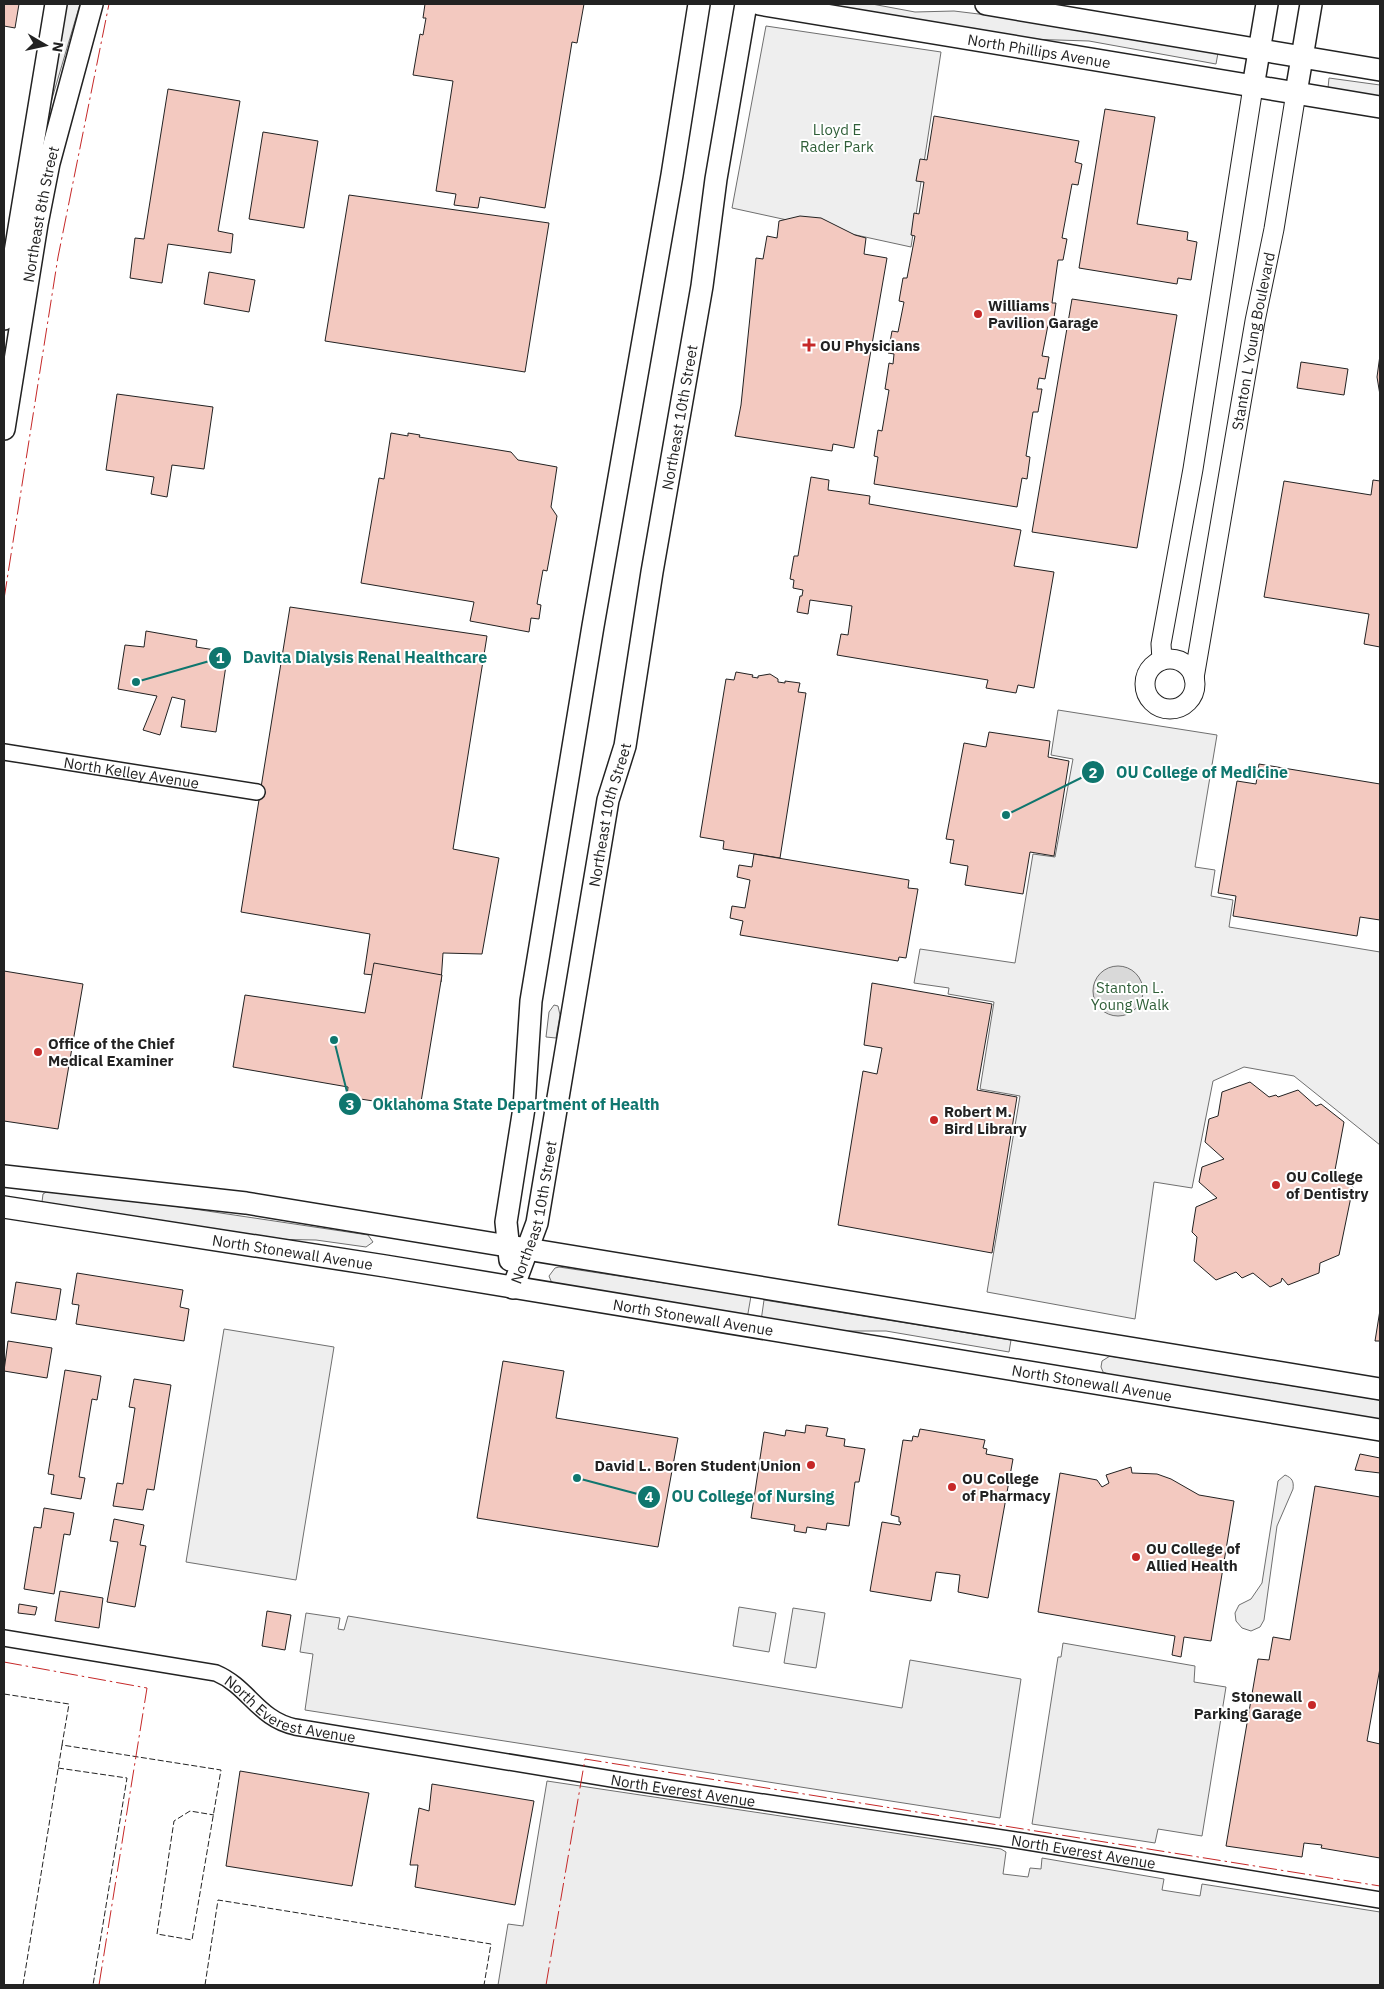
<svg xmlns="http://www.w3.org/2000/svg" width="1384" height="1989" font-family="'IBM Plex Sans',sans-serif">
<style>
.green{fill:#eee;stroke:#6f6f6f}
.parking{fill:#ededed;stroke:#6f6f6f}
.water{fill:#d9d9d9;stroke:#6f6f6f}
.building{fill:#f3c9c0;stroke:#222}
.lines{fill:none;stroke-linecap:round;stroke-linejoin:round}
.minor-casing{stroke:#222;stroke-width:18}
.tertiary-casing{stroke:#222;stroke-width:21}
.secondary-casing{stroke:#222;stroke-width:24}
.minor{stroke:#fff;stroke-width:15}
.tertiary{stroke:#fff;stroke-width:19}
.secondary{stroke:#fff;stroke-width:21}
.fence{stroke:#222;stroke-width:1;stroke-dasharray:6 2.5;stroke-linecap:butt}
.power{stroke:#c62828;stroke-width:1;stroke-dasharray:18 4 2.5 4;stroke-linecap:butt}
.poi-dot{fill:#c62828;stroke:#fff;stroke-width:2}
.labels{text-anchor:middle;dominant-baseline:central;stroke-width:4;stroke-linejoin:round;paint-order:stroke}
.street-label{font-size:15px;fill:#222;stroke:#fff}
.park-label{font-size:15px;fill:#2f5e38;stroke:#fff}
.poi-label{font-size:15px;font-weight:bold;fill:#222;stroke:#fff;text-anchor:start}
.leader{fill:none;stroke:#0f766e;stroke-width:2}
.callout-dot{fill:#0f766e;stroke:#fff;stroke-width:2}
.mark-label{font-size:15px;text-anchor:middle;font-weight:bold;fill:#fff}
.callout-label{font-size:16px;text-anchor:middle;font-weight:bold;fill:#0f766e;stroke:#fff;stroke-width:4;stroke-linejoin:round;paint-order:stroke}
</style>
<rect width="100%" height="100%" fill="#fff"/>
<g class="green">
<path d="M 65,4 L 80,4 L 46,119 Z"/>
<path d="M 817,4 L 872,4 L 915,12 L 954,11 L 1028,20 L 1218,53 L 1216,64 L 1089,41 L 1026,39 Z"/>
<path d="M 766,26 L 941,52 L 911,247 L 732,208 Z"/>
<path d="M 1329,78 L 1380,85 L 1380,97 L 1328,88 Z"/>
<path d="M 1058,710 L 1217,735 L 1195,867 L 1215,870 L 1211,896 L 1233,900 L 1229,927 L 1380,952 L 1380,1145 L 1294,1076 L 1244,1067 L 1213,1081 L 1192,1188 L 1154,1182 L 1135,1319 L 987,1292 L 1020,1096 L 980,1089 L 994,1002 L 948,994 L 949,988 L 914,983 L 920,949 L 1015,963 L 1033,854 L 1055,857 L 1073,759 L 1051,755 Z"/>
<path d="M 554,1005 L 558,1006 L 560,1015 L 556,1038 L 546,1037 L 549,1012 Z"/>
<path d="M 53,1188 L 368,1235 L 373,1242 L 366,1247 L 316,1240 L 261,1239 L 42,1202 L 43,1194 Z"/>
<path d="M 559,1267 L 751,1296 L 747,1319 L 556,1285 L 551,1281 L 549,1276 L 555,1268 Z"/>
<path d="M 764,1300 L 1011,1340 L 1009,1352 L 886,1331 L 825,1331 L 761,1321 Z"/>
<path d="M 224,1329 L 334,1347 L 296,1580 L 186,1562 Z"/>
<path d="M 1110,1356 L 1380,1400 L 1380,1421 L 1110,1375 L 1103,1372 L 1101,1367 L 1102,1361 Z"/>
<path d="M 1285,1475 C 1292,1478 1294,1481 1293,1489 L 1277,1526 L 1264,1620 L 1260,1627 L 1251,1631 L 1242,1628 L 1236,1621 L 1235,1613 L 1239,1605 L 1251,1599 L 1262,1583 L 1278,1481 Z"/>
<path d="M 739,1607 L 776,1613 L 769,1652 L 733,1646 Z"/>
<path d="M 793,1608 L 825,1613 L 816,1668 L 784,1663 Z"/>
</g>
<g class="parking">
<path d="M 306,1613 L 340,1618 L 338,1629 L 344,1630 L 348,1616 L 902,1708 L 910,1660 L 1021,1679 L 1000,1818 L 305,1710 L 313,1654 L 300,1652 Z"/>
<path d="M 1063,1643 L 1195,1666 L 1194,1682 L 1226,1687 L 1202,1836 L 1158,1829 L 1155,1843 L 1032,1824 L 1058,1657 L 1061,1657 Z"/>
<path d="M 547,1781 L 1001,1849 L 1006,1852 L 1003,1874 L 1028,1877 L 1030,1868 L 1041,1869 L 1042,1858 L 1164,1879 L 1162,1890 L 1200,1896 L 1202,1884 L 1380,1912 L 1380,1985 L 498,1985 L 508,1924 L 523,1926 Z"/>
</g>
<circle class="water" cx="1118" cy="991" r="25"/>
<g class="building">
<path d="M 4,4 L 19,4 L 15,28 L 4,26 Z"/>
<path d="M 425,4 L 584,4 L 577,43 L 572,42 L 545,208 L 480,197 L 478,208 L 454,205 L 456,194 L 436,191 L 453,81 L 413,75 L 420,34 L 423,35 L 426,18 L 423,18 Z"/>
<path d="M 168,89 L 240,101 L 218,231 L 233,234 L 231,253 L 168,244 L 162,283 L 130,278 L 135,238 L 144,239 Z"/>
<path d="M 1105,109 L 1155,117 L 1137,224 L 1188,232 L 1187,240 L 1197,242 L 1191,280 L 1178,278 L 1177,284 L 1079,268 Z"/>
<path d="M 934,116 L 1079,141 L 1075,162 L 1082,164 L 1078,185 L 1072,184 L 1062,238 L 1067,239 L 1063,260 L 1058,260 L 1052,303 L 1056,303 L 1053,325 L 1048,325 L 1042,356 L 1049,357 L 1045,379 L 1039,378 L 1037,389 L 1042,389 L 1038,412 L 1033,412 L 1026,456 L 1030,457 L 1027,479 L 1022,478 L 1017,507 L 874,484 L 878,457 L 874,456 L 878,430 L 882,431 L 889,390 L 885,389 L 889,363 L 893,364 L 894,354 L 888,353 L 892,331 L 898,332 L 904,302 L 899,301 L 903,278 L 907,278 L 915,236 L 911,235 L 914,213 L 919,214 L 924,182 L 916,181 L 920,159 L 927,160 Z"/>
<path d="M 263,132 L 318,141 L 304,228 L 249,219 Z"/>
<path d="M 349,195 L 549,223 L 525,372 L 325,341 Z"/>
<path d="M 800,216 L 821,218 L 855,235 L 866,238 L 864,254 L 887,258 L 854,448 L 833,444 L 832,451 L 735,436 L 741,405 L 756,258 L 763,259 L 767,236 L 777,238 L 779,221 Z"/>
<path d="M 209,272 L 255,280 L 249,312 L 204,304 Z"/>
<path d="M 1072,299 L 1177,315 L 1137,548 L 1032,532 Z"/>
<path d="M 1380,355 L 1380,395 L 1377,377 Z"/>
<path d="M 1301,362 L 1348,369 L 1344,395 L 1297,388 Z"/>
<path d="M 117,394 L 213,407 L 204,469 L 172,465 L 167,497 L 151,494 L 154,477 L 106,470 Z"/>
<path d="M 391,433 L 408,436 L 408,433 L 420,435 L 419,437 L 511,452 L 518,460 L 557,467 L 551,507 L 557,516 L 547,571 L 543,570 L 537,604 L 541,605 L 539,619 L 531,618 L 529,632 L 470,621 L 474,602 L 361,583 L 379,478 L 384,479 Z"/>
<path d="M 811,477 L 829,480 L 828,490 L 870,496 L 869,504 L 1021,530 L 1014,566 L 1054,572 L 1034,688 L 1018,685 L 1016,693 L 986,688 L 988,680 L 837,655 L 841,634 L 848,635 L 852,606 L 810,600 L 808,614 L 797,612 L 800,596 L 802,596 L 803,590 L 793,588 L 794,580 L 790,579 L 794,556 L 798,556 Z"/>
<path d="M 1373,480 L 1380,481 L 1380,647 L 1364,644 L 1369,614 L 1264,597 L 1284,481 L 1371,495 Z"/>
<path d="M 290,607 L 487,636 L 453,849 L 499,858 L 482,954 L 443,953 L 441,982 L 364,974 L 370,934 L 241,912 Z"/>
<path d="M 146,631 L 197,640 L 196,647 L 228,652 L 216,732 L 181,727 L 185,700 L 172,697 L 160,735 L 143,730 L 157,696 L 118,689 L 125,645 L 144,647 Z"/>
<path d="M 736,672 L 753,675 L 752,677 L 758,678 L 758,676 L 770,674 L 778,679 L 778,682 L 785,683 L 785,681 L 800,683 L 798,692 L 806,693 L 780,858 L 723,849 L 724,841 L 700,837 L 726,679 L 734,680 Z"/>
<path d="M 989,732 L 1050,741 L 1048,757 L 1069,761 L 1054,856 L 1030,852 L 1023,894 L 965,885 L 968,866 L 950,863 L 954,840 L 946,839 L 964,743 L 986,747 Z"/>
<path d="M 1259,764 L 1380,784 L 1380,920 L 1360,917 L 1357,936 L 1233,916 L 1236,896 L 1218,893 L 1237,781 L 1256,784 Z"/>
<path d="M 754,854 L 909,880 L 908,888 L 918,889 L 906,958 L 899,957 L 898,961 L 740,935 L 743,921 L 730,918 L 732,906 L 745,908 L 750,880 L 737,877 L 739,865 L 752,867 Z"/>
<path d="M 374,963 L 442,975 L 420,1108 L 347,1097 L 348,1087 L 233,1067 L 245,995 L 365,1013 Z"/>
<path d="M 4,971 L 83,984 L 58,1129 L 4,1121 Z"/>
<path d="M 872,983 L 992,1004 L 977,1090 L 1017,1097 L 992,1253 L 838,1225 L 863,1071 L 877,1074 L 882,1048 L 864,1045 Z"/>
<path d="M 1250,1082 L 1269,1097 L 1276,1095 L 1278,1097 L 1298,1090 L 1316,1106 L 1321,1104 L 1344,1122 L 1335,1170 L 1353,1187 L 1339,1255 L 1320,1263 L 1319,1273 L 1288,1285 L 1282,1278 L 1281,1282 L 1270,1287 L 1253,1273 L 1242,1278 L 1236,1272 L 1216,1280 L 1194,1261 L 1197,1237 L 1192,1232 L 1196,1207 L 1217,1198 L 1199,1182 L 1202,1167 L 1224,1159 L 1205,1142 L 1209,1119 L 1218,1116 L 1222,1092 Z"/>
<path d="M 77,1273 L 183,1290 L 180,1307 L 189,1309 L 184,1341 L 76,1324 L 79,1305 L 72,1304 Z"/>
<path d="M 16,1282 L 61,1289 L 56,1320 L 11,1313 Z"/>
<path d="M 1380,1310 L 1380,1341 L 1375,1341 Z"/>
<path d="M 8,1341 L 52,1348 L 47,1378 L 4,1371 Z"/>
<path d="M 503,1361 L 564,1371 L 556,1418 L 678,1438 L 658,1547 L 477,1518 Z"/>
<path d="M 65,1370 L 101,1376 L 97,1400 L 92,1399 L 79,1477 L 85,1478 L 81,1499 L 51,1494 L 54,1475 L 48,1474 Z"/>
<path d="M 134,1379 L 171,1385 L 154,1490 L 147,1489 L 143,1510 L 113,1506 L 117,1483 L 123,1484 L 135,1408 L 129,1407 Z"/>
<path d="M 806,1425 L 828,1428 L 826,1436 L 845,1439 L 844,1446 L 865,1449 L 859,1482 L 855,1482 L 849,1526 L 827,1523 L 826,1530 L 807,1527 L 806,1533 L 794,1531 L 795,1525 L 751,1518 L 764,1432 L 785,1436 L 786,1430 L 805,1433 Z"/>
<path d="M 920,1429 L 985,1440 L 983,1448 L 987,1449 L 986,1454 L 1013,1459 L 988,1598 L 958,1592 L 960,1575 L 936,1572 L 931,1601 L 870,1591 L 882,1522 L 900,1525 L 901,1522 L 899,1522 L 899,1517 L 891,1515 L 903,1440 L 912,1441 L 913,1436 L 918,1437 Z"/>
<path d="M 1360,1454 L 1380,1458 L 1380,1473 L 1355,1470 Z"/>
<path d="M 1131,1467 L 1132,1473 L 1157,1474 L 1171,1479 L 1199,1495 L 1234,1501 L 1211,1641 L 1184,1637 L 1181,1657 L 1172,1655 L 1175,1636 L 1038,1612 L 1060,1473 L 1097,1480 L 1102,1487 L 1109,1483 L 1106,1475 Z"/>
<path d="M 1315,1486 L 1380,1497 L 1380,1668 L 1367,1741 L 1380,1744 L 1380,1858 L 1321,1848 L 1322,1845 L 1304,1843 L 1302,1857 L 1226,1846 L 1258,1659 L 1269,1660 L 1273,1637 L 1290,1640 Z"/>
<path d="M 44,1508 L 74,1513 L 70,1535 L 64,1534 L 54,1594 L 24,1589 L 34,1527 L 41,1528 Z"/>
<path d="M 114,1519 L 144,1525 L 140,1545 L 146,1546 L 135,1607 L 107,1602 L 118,1542 L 110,1541 Z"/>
<path d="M 60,1591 L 103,1598 L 99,1628 L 55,1621 Z"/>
<path d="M 19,1604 L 37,1607 L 35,1615 L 18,1613 Z"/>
<path d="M 267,1611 L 291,1615 L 285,1650 L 262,1646 Z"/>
<path d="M 240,1771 L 369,1793 L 352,1886 L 226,1866 Z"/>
<path d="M 432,1784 L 534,1801 L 515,1905 L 415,1887 L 418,1865 L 410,1865 L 419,1808 L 429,1811 Z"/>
</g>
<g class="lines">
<defs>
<g id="minor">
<path id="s1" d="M 4,752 L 257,792"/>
<path id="s2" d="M 4,1638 L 216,1673 C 249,1687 258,1719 295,1727 L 636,1783 L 1022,1841 L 1380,1900"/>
</g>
<g id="tertiary">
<circle cx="1170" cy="684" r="25"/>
<path d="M 1162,660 L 1161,644 L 1193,469 L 1253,87"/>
<path id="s3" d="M 1194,678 L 1255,321 L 1274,229 L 1296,93"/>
</g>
<g id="secondary">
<path id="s4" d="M 759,4 L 1380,107"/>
<path d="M 986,4 L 1380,70"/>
<path d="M 1253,87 L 1267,4"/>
<path d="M 1296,93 L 1311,4"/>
<path d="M 4,319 L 56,4"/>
<path id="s5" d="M 4,429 L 37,224 L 49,163 L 92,4"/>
<path d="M 4,1176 L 246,1203 L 1380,1389"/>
<path id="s6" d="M 4,1207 L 385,1266 L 1380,1430"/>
<path d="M 510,1260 L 506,1222 L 524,1108 L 531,1001 L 593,626 L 672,175 L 699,4"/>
<path id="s7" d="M 513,1288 L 537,1223 L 608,800 L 625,746 L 652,572 L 702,286 L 716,179 L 746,4"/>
</g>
</defs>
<use href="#minor" class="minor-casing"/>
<use href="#tertiary" class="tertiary-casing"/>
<use href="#secondary" class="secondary-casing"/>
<use href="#minor" class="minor"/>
<use href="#tertiary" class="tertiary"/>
<use href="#secondary" class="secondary"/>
<g class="fence">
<path d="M 4,1694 L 69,1704 L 62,1745"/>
<path d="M 58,1768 L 127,1778 L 93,1985"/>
<path d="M 23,1985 L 62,1745 L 221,1770 L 192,1940 L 157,1934 L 174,1821 L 190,1811 L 214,1815"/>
<path d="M 205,1985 L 218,1900 L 491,1944 L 484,1985"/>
</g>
<g class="power">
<path d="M 4,599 L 58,257 L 109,4"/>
<path d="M 4,1662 L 147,1688 L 99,1985"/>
<path d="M 546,1985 L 585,1759 L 1380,1886"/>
</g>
</g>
<g class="poi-dot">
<circle cx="978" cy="314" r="5"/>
<path d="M806.5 337.5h5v5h5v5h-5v5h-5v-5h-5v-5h5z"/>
<circle cx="38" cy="1052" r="5"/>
<circle cx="934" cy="1120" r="5"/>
<circle cx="1276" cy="1185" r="5"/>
<circle cx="811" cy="1465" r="5"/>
<circle cx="952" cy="1487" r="5"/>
<circle cx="1136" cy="1557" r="5"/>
<circle cx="1312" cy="1705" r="5"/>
</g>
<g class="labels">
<g class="street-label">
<text stroke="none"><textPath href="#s4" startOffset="284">North Phillips Avenue</textPath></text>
<text stroke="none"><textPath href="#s5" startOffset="218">Northeast 8th Street</textPath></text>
<text stroke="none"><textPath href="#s3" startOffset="342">Stanton L Young Boulevard</textPath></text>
<text stroke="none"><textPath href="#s7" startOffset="888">Northeast 10th Street</textPath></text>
<text stroke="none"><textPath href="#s1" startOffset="129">North Kelley Avenue</textPath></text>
<text stroke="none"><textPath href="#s7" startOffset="484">Northeast 10th Street</textPath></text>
<text stroke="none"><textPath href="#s7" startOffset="79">Northeast 10th Street</textPath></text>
<text stroke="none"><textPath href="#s6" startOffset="292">North Stonewall Avenue</textPath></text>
<text stroke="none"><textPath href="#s6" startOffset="698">North Stonewall Avenue</textPath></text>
<text stroke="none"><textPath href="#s6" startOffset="1102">North Stonewall Avenue</textPath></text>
<text stroke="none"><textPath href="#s2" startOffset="300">North Everest Avenue</textPath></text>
<text stroke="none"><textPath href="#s2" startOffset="705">North Everest Avenue</textPath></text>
<text stroke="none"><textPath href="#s2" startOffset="1110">North Everest Avenue</textPath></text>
</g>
<g class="park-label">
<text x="837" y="129">Lloyd E<tspan x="837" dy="17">Rader Park</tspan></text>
<text x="1130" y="987">Stanton L.<tspan x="1130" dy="17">Young Walk</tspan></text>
</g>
<g class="poi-label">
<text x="988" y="305">Williams<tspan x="988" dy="17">Pavilion Garage</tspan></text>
<text x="820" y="345">OU Physicians</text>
<text x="48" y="1043">Office of the Chief<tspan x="48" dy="17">Medical Examiner</tspan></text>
<text x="944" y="1111">Robert M.<tspan x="944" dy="17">Bird Library</tspan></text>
<text x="1286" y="1176">OU College<tspan x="1286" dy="17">of Dentistry</tspan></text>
<text x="801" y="1465" text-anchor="end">David L. Boren Student Union</text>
<text x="962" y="1478">OU College<tspan x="962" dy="17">of Pharmacy</tspan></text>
<text x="1146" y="1548">OU College of<tspan x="1146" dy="17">Allied Health</tspan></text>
<text x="1302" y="1696" text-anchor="end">Stonewall<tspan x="1302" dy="17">Parking Garage</tspan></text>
</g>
</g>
<path class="leader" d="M136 682L220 658M1006 815L1093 772M334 1040L350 1104M577 1478L649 1497"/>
<g class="callout-dot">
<circle cx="136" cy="682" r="5"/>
<circle cx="1006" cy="815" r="5"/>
<circle cx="334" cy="1040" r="5"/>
<circle cx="577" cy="1478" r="5"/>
<circle cx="220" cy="658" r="12"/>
<circle cx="1093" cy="772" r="12"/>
<circle cx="350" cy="1104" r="12"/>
<circle cx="649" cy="1497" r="12"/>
</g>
<g class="mark-label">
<text x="220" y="663">1</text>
<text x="1093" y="778">2</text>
<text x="350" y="1110">3</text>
<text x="649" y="1502">4</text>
</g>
<g class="callout-label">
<text x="365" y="663">Davita Dialysis Renal Healthcare</text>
<text x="1202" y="778">OU College of Medicine</text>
<text x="516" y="1110">Oklahoma State Department of Health</text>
<text x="753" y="1502">OU College of Nursing</text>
</g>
<rect width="1384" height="1989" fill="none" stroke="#222222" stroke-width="10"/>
<g transform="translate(45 45) rotate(99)" stroke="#ffffff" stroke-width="4" paint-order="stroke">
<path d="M0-4L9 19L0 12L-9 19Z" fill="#222222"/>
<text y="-8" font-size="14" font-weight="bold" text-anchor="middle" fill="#222222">N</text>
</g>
</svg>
